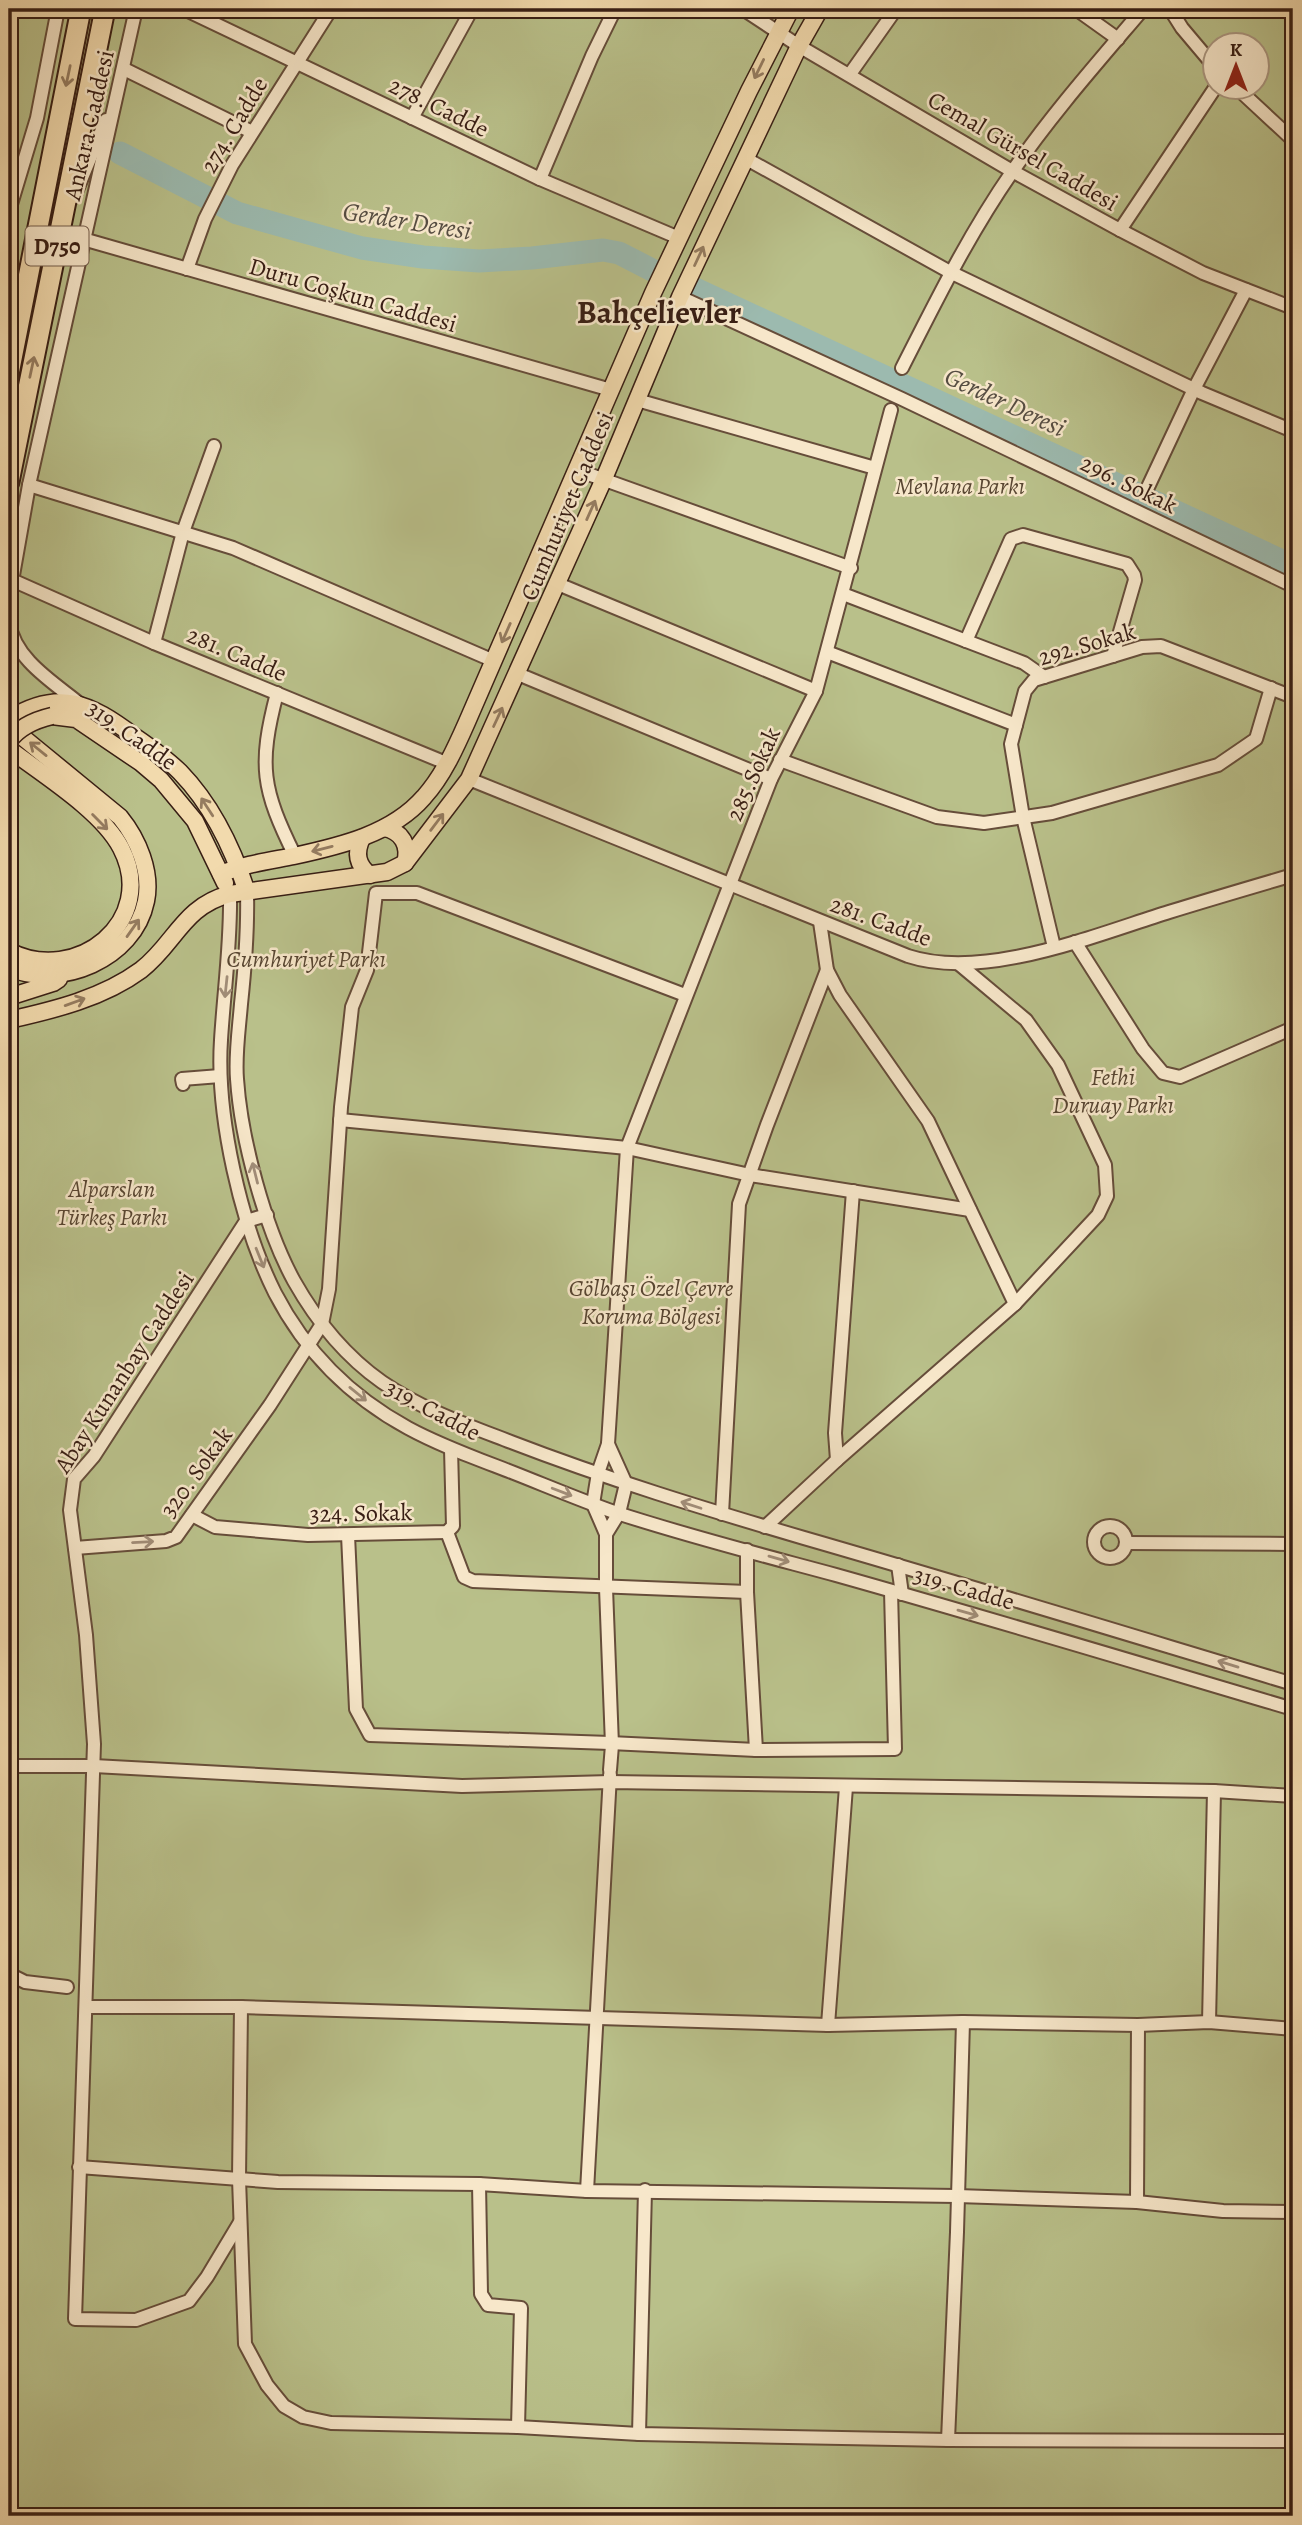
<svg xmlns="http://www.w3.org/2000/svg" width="1302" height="2525" font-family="Alegreya,serif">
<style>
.green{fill:#b9c08a;stroke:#786f4f;stroke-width:2;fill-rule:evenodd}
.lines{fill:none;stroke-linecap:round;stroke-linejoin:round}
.river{stroke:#9cbaaf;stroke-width:23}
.minor-casing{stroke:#664d3a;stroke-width:16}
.major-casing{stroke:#381e14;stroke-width:19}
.highway-casing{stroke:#381e14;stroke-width:23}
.minor{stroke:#f7e7ca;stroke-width:12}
.major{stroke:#f2daad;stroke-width:16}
.highway{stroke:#f2daad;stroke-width:19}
.major-bridge-casing{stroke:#381e14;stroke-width:19;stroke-linecap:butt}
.major-bridge{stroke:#f2daad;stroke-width:16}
.oneway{stroke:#957c60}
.oneway2{stroke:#a18d78}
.labels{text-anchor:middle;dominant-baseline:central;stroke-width:5;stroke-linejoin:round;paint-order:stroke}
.shield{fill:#f7e7ca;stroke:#715a4b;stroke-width:2}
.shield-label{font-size:23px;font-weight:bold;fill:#381e14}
.street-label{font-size:24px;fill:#381e14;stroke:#f7e7ca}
.park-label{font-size:24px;font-style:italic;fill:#584632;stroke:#f7e7ca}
.water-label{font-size:26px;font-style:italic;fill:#564d42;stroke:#f7e7ca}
.district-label{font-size:32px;font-weight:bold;fill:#381e14;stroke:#f7e7ca}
</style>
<rect width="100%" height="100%" fill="#f2daad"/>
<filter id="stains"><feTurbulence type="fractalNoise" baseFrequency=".00286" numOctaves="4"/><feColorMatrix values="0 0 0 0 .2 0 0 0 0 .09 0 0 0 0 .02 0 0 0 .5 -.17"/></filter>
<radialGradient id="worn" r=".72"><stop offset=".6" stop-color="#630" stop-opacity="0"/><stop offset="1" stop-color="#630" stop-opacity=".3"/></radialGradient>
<path class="green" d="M 9,9 L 1293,9 L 1293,2516 L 9,2516 ZM 1214,46 L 1256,46 L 1256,88 L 1214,88 Z"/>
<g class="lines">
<g class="river">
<path d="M 120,153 L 237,213 L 362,248 L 423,257 L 479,261 L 532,258 L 603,250 L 619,253 L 656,272"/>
<path d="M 693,288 L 1293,566"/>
</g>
<defs>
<g id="minor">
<path d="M 184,9 L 540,179 L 679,238"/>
<path d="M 743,9 L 799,46 L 1012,171 L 1120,230 L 1203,273 L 1293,308"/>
<path d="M 1076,9 L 1118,39"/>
<path d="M 1170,9 L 1182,28 L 1214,66"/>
<path d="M 124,69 L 252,132"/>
<path d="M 850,74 L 896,9"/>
<path d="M 1237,88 L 1293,140"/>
<path d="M 412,118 L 472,9"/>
<path d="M 745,158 L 950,272 L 1202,393 L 1293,431"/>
<path d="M 540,179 L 592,56 L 615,9"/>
<path d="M 74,197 L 106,120"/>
<path d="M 9,211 L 37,118 L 58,9"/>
<path d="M 1120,230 L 1215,88"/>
<path d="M 83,239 L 611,390"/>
<path d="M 187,269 L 205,219 L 232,165 L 331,9"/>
<path d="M 680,297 L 902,399 L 1293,586"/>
<path d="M 902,368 C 936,301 969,234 1012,172 C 1051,115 1098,62 1143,9"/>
<path d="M 637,400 L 875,468"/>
<path d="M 577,470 L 851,568"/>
<path d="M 29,485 L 233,548 L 494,661"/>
<path d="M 1148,487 L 1194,389 L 1246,290"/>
<path d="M 12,580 L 154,643 L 446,763"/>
<path d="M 558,584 L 816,691"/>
<path d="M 843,594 L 1024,663 L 1044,677"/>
<path d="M 9,598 L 29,485 L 136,9"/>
<path d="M 9,622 C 14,659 53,682 80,704"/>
<path d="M 966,641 L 1011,539 L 1023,535 L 1127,564 L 1134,575 L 1135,580 L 1113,656"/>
<path d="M 154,643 L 183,532 L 214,446"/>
<path d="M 827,652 L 1016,725"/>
<path d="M 518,674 L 771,779"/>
<path d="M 277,693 C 258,766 262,789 295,856"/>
<path d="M 780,760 L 937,817 L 984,823 L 1052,813 L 1218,765 L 1256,739 L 1271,688"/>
<path d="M 469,779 L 908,956 C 984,981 1095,935 1169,912 C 1211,899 1252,887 1293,875"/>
<path d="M 247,892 C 248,930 245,967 241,1004 C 239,1029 235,1055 237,1079 C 241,1139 265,1228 294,1281 C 316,1320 345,1356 382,1382 C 421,1409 467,1425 511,1442 C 607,1479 705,1509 804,1538 C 967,1585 1130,1635 1293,1684"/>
<path d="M 230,894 C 231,943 224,991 221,1040 C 216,1116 241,1225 275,1293 C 305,1351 351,1397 408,1428 C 441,1446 478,1459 514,1473 C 547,1486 580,1500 614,1512 C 687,1536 762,1555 836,1575 C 989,1618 1141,1664 1293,1709"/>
<path d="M 820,922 L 827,970 L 840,995 L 928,1121 L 1015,1304"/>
<path d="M 1075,942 L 1143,1049 L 1163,1073 L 1180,1077 L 1293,1028"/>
<path d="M 1054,947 L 1023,817 L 1011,744 L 1025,691 L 1034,680 L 1142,647 L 1161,646 L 1293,697"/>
<path d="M 183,1084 L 182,1079 L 220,1076"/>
<path d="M 340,1120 L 627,1148 L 750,1175 L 970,1210"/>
<path d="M 837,1460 L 835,1433 L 853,1191"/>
<path d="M 722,1514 L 739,1204 L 767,1125 L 827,970"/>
<path d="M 192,1515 L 215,1527 L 308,1535 L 447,1532 L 453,1526 L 451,1449"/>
<circle cx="1110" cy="1542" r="16"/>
<path d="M 765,1527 L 837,1460 L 1015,1304 L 1098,1215 L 1107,1196 L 1105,1165 L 1058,1065 L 1026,1020 L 959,964"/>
<path d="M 447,1532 L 464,1577 L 473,1581 L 747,1592"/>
<path d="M 606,1534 L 619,1513 L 626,1484 L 608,1444"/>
<path d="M 348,1535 L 356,1709 L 370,1735 L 610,1743 L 756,1750 L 895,1749 L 891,1591"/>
<path d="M 1126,1543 L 1293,1544"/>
<path d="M 75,1548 L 166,1541 L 176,1537 L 270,1405 L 322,1324 L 329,1289 L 341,1107 L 352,1007 L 367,970 L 376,893 L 417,893 L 685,995"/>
<path d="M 747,1550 L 747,1592 L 756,1750"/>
<path d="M 898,1565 L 902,1594"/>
<path d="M 9,1766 L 94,1766 L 462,1786 L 610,1782 L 1214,1791 L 1293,1796"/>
<path d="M 610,1770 L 612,1745 L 606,1588 L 606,1534 L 593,1504 L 598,1473 L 608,1444 L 627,1148 L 771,779 L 816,691 L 891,410"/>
<path d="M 9,1974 L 25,1982 L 67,1987"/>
<path d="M 87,2007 L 241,2007 L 828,2025 L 963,2022 L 1138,2025 L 1209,2022 L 1293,2029"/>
<path d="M 241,2007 L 239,2179 L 245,2344 L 267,2385 L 284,2406 L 303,2417 L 331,2423 L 518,2427 L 639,2434 L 948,2440 L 1293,2441"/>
<path d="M 1209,2022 L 1214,1791"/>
<path d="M 828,2025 L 846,1787"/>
<path d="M 79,2167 L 278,2182 L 479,2184 L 587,2191 L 957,2196 L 1137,2202 L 1223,2211 L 1293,2212"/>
<path d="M 479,2184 L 481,2294 L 488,2305 L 521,2308 L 518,2427"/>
<path d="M 587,2191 L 610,1775"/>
<path d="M 1137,2202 L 1138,2025"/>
<path d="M 240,2222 L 207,2277 L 189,2301 L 136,2320 L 75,2319 L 94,1744 L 86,1635 L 70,1510 L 74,1479 L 94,1456 L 246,1221 L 267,1215"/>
<path d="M 639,2434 L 645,2190"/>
<path d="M 948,2440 L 957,2232 L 963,2022"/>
</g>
<g id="major">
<path d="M 52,716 L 76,719 L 141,763 L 161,780 L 195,821 L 225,883"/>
<path d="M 9,719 C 59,688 90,703 134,736 C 150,747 166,758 180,772 C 212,805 233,849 247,892"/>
<path d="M 9,726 L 120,817 C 138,839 152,872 146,901 C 134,960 60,989 9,968"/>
<path d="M 9,749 C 42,774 102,811 121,848 C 159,921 76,986 9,951"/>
<path d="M 384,828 C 402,831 410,846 405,863"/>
<path d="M 362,838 C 355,853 357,865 370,875"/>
<path d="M 221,874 C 245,864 269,861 294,856 C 340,846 392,834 424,797 C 443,776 456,747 467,722 L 653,293 L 749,91 L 791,9"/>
<path d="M 9,997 L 53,983 L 59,979"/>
<path d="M 9,1020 C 54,1010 103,998 141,970 C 175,944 183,906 230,894 L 387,872 L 405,863 L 469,779 L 603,481 L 680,297 L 799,46 L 820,9"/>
</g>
<g id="highway">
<path d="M 9,374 L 81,9"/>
<path d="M 9,482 L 105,9"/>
</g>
</defs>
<use href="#minor" class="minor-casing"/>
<use href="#major" class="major-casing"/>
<use href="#highway" class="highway-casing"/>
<use href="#minor" class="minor"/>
<use href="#major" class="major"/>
<use href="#highway" class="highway"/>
<defs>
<path id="major-bridge" d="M 9,741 C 19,727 35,720 52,716"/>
</defs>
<use href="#major-bridge" class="major-bridge-casing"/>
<use href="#major-bridge" class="major-bridge"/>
</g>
<defs><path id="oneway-shaft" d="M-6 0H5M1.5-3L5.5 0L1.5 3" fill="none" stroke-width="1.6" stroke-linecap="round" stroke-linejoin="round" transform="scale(1.75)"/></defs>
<g class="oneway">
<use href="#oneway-shaft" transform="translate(759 69) rotate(116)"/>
<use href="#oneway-shaft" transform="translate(68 76) rotate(102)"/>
<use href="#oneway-shaft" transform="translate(699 256) rotate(-65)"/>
<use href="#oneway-shaft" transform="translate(32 367) rotate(-78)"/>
<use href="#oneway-shaft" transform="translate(591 510) rotate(-66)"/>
<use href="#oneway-shaft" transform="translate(506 633) rotate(114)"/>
<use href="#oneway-shaft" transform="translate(498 717) rotate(-65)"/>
<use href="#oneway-shaft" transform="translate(38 749) rotate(-141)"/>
<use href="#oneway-shaft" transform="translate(207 807) rotate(-123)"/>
<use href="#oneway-shaft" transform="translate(100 822) rotate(45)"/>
<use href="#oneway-shaft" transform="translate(437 822) rotate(-53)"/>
<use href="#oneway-shaft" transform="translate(322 849) rotate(166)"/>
<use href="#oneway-shaft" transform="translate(133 928) rotate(-55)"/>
<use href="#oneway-shaft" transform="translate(75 1002) rotate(-20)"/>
</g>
<g class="oneway2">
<use href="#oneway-shaft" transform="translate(226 987) rotate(96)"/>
<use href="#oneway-shaft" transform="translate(255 1173) rotate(-104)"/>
<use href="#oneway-shaft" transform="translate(260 1258) rotate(68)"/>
<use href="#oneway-shaft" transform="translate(358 1394) rotate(39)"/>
<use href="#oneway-shaft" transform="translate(562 1492) rotate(21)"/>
<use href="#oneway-shaft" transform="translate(691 1505) rotate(-162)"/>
<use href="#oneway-shaft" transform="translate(143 1542) rotate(-3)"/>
<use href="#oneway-shaft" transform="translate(779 1559) rotate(16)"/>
<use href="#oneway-shaft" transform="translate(968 1613) rotate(16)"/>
<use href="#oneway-shaft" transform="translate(1228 1664) rotate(-163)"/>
</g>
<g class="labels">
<rect class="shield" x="25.5" y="226.5" width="63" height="39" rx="5"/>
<g class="shield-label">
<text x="57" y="246">D750</text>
</g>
<g class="street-label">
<text transform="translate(439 107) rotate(26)">278. Cadde</text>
<text transform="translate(89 125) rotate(-77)">Ankara Caddesi</text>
<text transform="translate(234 125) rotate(-59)">274. Cadde</text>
<text transform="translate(1023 151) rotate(30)">Cemal Gürsel Caddesi</text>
<text transform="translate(353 295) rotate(16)">Duru Coşkun Caddesi</text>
<text transform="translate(1129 484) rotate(26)">296. Sokak</text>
<text transform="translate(567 506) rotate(-67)">Cumhuriyet Caddesi</text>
<text transform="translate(1087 644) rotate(-16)">292.Sokak</text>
<text transform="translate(237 654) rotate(23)">281. Cadde</text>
<text transform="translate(132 735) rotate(35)">319. Cadde</text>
<text transform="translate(753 774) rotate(-66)">285.Sokak</text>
<text transform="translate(881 921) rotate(20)">281. Cadde</text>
<text transform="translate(124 1372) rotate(-57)">Abay Kunanbay Caddesi</text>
<text transform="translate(433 1410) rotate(28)">319. Cadde</text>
<text transform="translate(196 1472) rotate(-54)">320. Sokak</text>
<text transform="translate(361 1513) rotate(-1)">324. Sokak</text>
<text transform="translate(964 1588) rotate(16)">319. Cadde</text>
</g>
<g class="park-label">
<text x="960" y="486">Mevlana Parkı</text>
<text x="306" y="959">Cumhuriyet Parkı</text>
<text x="1113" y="1077">Fethi<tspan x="1113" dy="28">Duruay Parkı</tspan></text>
<text x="112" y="1189">Alparslan<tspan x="112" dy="28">Türkeş Parkı</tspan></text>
<text x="651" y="1288">Gölbaşı Özel Çevre<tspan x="651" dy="28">Koruma Bölgesi</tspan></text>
</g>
<g class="water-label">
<text transform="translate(407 221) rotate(9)">Gerder Deresi</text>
<text transform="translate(1005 402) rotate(25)">Gerder Deresi</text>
</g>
<g class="district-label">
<text x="659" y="312">Bahçelievler</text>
</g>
</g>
<rect width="1302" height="2525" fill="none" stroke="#f2daad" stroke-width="35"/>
<rect x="10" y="10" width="1281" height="2504" fill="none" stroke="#381e14" stroke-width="3.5"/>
<rect x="18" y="18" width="1267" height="2490" fill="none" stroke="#381e14" stroke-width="2"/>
<g transform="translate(1236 66)"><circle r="33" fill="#f7e7ca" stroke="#ab9781" stroke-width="2"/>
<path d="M0-5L12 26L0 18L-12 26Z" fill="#8f2418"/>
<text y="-10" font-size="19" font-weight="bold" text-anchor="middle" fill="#381e14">K</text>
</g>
<rect width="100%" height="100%" filter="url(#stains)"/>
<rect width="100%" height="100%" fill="url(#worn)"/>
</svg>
